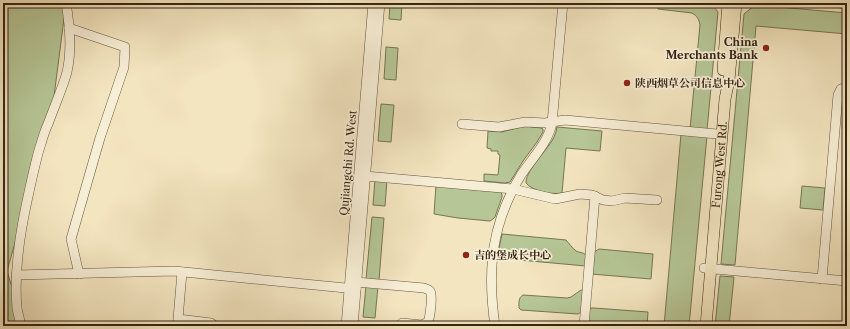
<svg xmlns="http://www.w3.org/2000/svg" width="850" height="329" font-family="'Libre Caslon Text','Noto Serif SC',serif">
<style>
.green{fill:#b6c696;stroke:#767654}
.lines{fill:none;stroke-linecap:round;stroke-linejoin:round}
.minor-casing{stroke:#65553e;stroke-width:10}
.major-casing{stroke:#362513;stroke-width:12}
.minor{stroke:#f7eed6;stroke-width:9}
.major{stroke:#f3e5c0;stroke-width:11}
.poi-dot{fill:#8f2418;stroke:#f7eed6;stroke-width:1.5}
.labels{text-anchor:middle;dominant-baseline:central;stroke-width:3.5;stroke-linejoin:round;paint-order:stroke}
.poi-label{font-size:11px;font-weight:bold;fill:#362513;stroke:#f7eed6;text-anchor:start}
.street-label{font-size:11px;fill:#362513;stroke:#f7eed6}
</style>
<rect width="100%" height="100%" fill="#f3e5c0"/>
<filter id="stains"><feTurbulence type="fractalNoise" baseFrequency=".005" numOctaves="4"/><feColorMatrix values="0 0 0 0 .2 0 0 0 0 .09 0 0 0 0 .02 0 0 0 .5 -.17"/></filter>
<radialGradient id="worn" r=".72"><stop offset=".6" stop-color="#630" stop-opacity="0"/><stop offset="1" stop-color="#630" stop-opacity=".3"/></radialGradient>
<g class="green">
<path d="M 3,3 L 66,3 L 52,112 L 7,271 L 24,326 L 3,326 Z"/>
<path d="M 390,3 L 402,3 L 401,20 L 389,19 Z"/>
<path d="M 659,3 L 711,3 L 718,12 L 707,130 L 690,129 L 700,25 C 699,19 697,16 692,13 L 658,9 Z"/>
<path d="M 755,5 L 847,13 L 847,34 L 756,26 L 735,265 L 721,264 L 744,14 Z"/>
<path d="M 386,47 L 398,48 L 396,80 L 384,79 Z"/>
<path d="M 381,104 L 394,105 L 391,142 L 378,141 Z"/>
<path d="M 524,126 L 541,128 L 543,129 L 543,132 L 537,142 L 523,161 L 510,182 L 505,183 L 484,181 L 484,174 L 498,175 L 500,155 L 498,154 L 498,151 L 491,151 L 491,149 L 487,148 L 488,131 L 502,132 Z"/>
<path d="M 557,127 L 602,131 L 600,151 L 566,148 L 562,193 C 553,195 532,191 526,183 C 525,173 543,154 549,145 C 553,140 556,134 557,127 Z"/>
<path d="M 681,134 L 707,136 L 689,326 L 664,326 Z"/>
<path d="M 375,179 L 387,180 L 385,206 L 373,205 Z"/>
<path d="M 436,185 L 501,192 L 502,195 L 502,197 L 495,217 L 493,219 L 490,221 L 458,218 L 434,214 Z"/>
<path d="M 802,186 L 825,188 L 823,210 L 800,208 Z"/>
<path d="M 372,217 L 384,218 L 379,280 L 366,279 Z"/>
<path d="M 502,234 L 566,240 C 569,243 572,248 576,251 C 580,253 583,252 586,255 L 586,266 L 497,258 Z"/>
<path d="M 599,249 L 653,254 L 651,279 L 591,274 L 594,252 Z"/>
<path d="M 720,276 L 734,277 L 729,326 L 715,326 Z"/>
<path d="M 366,285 L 378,286 L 375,318 L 363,317 Z"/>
<path d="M 581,290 L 583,290 L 581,312 L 578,314 L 521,310 L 519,308 C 519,303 518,298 523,295 L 567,298 L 571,297 Z"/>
<path d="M 591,308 L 594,308 L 648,312 L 647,326 L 589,326 L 588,325 L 589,310 Z"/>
</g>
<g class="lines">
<defs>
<g id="minor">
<path d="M 839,3 L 847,4"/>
<path d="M 69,28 L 125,47 L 124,67 L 100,138 L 71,239 L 79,274"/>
<path d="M 462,124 L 499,127 L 525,122 L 545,123 L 565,120 L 717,134"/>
<path d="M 365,176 L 513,189 L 555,199 L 580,194 L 592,195 L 603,200 L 612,201 L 625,198 L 657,200"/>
<path d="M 704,268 L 847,281"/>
<path d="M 182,272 L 178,319 L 211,323 L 215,326"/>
<path d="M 16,275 L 174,271 L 356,289"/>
<path d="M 822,279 L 838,95 L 841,89 L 847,87"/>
<path d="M 356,282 L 424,288 C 426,289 428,289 430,291 C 433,296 430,317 428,322 L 422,325 L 402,323"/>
<path d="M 21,326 C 20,320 18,314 17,308 C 14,274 19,239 26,206 C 30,187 34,168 39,150 C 42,141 44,132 48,124 C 54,107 62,90 67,72 C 72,50 70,26 66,3"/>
<path d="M 346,326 L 373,3"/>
<path d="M 353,326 L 380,3"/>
<path d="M 495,326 C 487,270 491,225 521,175 C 532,158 548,143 552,123 L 563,3"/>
<path d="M 584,326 L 595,196"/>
</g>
<g id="major">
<path d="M 723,70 L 728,3"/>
<path id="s1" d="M 706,326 L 725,99 L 729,80 L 736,3"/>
</g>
</defs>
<use href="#minor" class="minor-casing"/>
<use href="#major" class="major-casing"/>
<use href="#minor" class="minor"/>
<use href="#major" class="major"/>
</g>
<g class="poi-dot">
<circle cx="766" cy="48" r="4"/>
<circle cx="627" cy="83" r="4"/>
<circle cx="466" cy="255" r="4"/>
</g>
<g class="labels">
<g class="poi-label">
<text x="758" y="42" text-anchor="end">China<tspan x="758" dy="13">Merchants Bank</tspan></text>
<text x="635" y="83">陕西烟草公司信息中心</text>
<text x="474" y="255">吉的堡成长中心</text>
</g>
<g class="street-label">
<text transform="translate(348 163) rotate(-85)">Qujiangchi Rd. West</text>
<text stroke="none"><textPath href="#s1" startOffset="162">Furong West Rd.</textPath></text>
</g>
</g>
<rect width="850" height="329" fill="none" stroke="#f3e5c0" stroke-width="16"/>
<rect x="4" y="4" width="842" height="321" fill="none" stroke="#362513" stroke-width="2"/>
<rect x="8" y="8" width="834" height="313" fill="none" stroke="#362513"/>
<rect width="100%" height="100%" filter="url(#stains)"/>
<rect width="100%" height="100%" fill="url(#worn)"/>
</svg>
